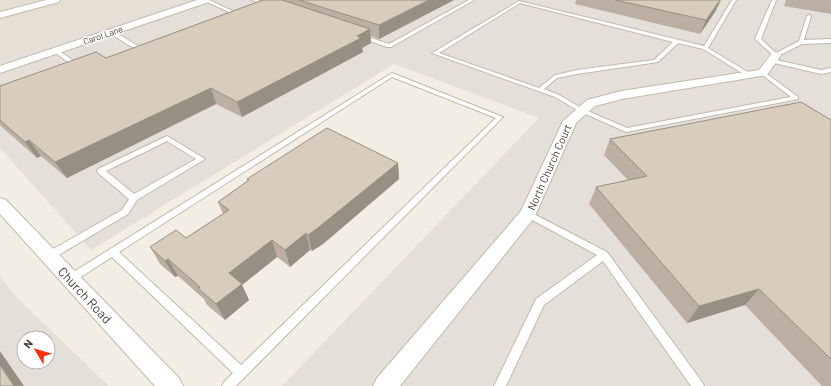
<svg xmlns="http://www.w3.org/2000/svg" width="831" height="386" font-family="Barlow,sans-serif">
<style>
.residential{fill:#e7e0d2}
.industrial{fill:#e5dfd9;fill-rule:evenodd}
.lines{fill:none;stroke-linecap:round;stroke-linejoin:round}
.service-casing{stroke:#c1b9a9;stroke-width:2}
.minor-casing{stroke:#c1b9a9;stroke-width:2}
.service{fill:#fff;fill-rule:evenodd}
.minor{fill:#fff;fill-rule:evenodd}
.wall{fill:#baafa2}
.shaded-wall{fill:#978f84}
.building{fill:#d8ccbc;stroke:#978f84}
.labels{text-anchor:middle;dominant-baseline:central;stroke-width:3;stroke-linejoin:round;paint-order:stroke}
.far-street-label{font-size:9px;fill:#453e34;stroke:#fff}
.street-label{font-size:11px;fill:#453e34;stroke:#fff}
.near-street-label{font-size:13px;fill:#453e34;stroke:#fff}
</style>
<rect width="100%" height="100%" fill="#f3eee4"/>
<path class="residential" d="M 0,0 L 182,0 L 0,60 Z"/>
<g class="industrial">
<path d="M 182,0 L 831,0 L 831,386 L 282,386 L 539,118 L 394,64 L 91,250 L 0,148 L 0,60 Z"/>
<path d="M 0,277 L 20,301 L 109,386 L 0,386 ZM 24,338 L 48,338 L 48,362 L 24,362 Z"/>
</g>
<g class="lines">
<defs>
<g id="service">
<path d="M 203,0 L 209,0 L 237,13 L 227,16 L 227,14 L 231,13 Z"/>
<path d="M 252,0 L 258,0 L 270,5 L 266,6 Z"/>
<path d="M 469,0 L 474,0 L 391,47 L 387,47 L 359,37 L 362,35 L 389,44 Z"/>
<path d="M 732,0 L 736,0 L 708,48 L 751,74 L 751,76 L 747,76 L 703,49 L 678,43 L 658,62 L 577,74 L 557,78 L 544,89 L 559,95 L 583,109 L 627,128 L 791,97 L 761,74 L 760,73 L 763,71 L 798,97 L 798,99 L 626,132 L 579,111 L 555,97 L 432,53 L 519,1 L 704,46 ZM 520,3 L 673,42 L 654,60 L 577,70 L 555,75 L 539,88 L 439,53 Z"/>
<path d="M 772,0 L 776,0 L 761,39 L 776,53 L 799,41 L 807,16 L 809,15 L 811,16 L 804,40 L 831,39 L 831,43 L 802,44 L 778,56 L 774,56 L 755,39 Z"/>
<path d="M 109,31 L 113,31 L 140,47 L 145,45 L 148,47 L 141,50 L 137,50 L 109,33 Z"/>
<path d="M 54,50 L 58,50 L 78,64 L 73,67 L 69,67 L 68,66 L 71,64 L 54,52 Z"/>
<path d="M 772,59 L 821,70 L 831,68 L 831,72 L 821,74 L 770,62 L 770,60 Z"/>
<path d="M 392,73 L 503,117 L 236,386 L 222,386 L 224,382 L 233,373 L 112,257 L 73,282 L 70,283 L 67,282 L 65,279 L 67,276 ZM 392,77 L 496,118 L 241,365 L 119,252 Z"/>
<path d="M 167,136 L 205,159 L 137,200 L 128,214 L 52,259 L 49,260 L 46,259 L 44,256 L 46,253 L 122,210 L 129,199 L 98,173 L 97,171 L 98,169 ZM 167,141 L 196,159 L 134,194 L 106,171 Z"/>
<path d="M 528,211 L 607,252 L 702,382 L 704,386 L 691,386 L 603,261 L 544,305 L 506,386 L 494,386 L 536,299 L 597,255 L 525,216 L 524,214 L 525,212 Z"/>
</g>
<g id="minor">
<path d="M 46,0 L 60,0 L 59,2 L 0,18 L 0,12 Z"/>
<path d="M 197,0 L 210,0 L 209,2 L 0,73 L 0,66 Z"/>
<path d="M 776,52 L 781,55 L 767,75 L 622,99 L 595,106 L 576,123 L 534,218 L 400,386 L 373,386 L 377,378 L 521,211 L 563,121 L 587,100 L 621,91 L 759,70 L 772,53 Z"/>
<path d="M 0,198 L 6,200 L 179,378 L 183,386 L 155,386 L 0,214 Z"/>
</g>
</defs>
<use href="#service" class="service-casing"/>
<use href="#minor" class="minor-casing"/>
<use href="#service" class="service"/>
<use href="#minor" class="minor"/>
</g>
<g class="wall">
<path d="M 263,0 L 454,0 L 379,39 L 371,36 L 371,43 L 362,48 L 363,52 L 242,117 L 216,104 L 67,178 L 41,156 L 37,158 L 2,127 L 0,125 L 0,86 L 106,58 Z"/>
<path d="M 576,0 L 721,0 L 715,12 L 700,34 L 575,4 Z"/>
<path d="M 786,0 L 831,0 L 831,14 L 784,6 Z"/>
<path d="M 831,120 L 831,386 L 822,386 L 745,305 L 687,323 L 589,204 L 596,187 L 628,180 L 604,155 L 610,139 Z"/>
<path d="M 398,163 L 399,179 L 323,244 L 312,251 L 310,250 L 290,267 L 277,257 L 242,285 L 249,300 L 225,320 L 207,305 L 204,299 L 178,276 L 175,277 L 160,264 L 150,247 L 186,238 L 223,214 L 218,202 L 248,182 L 247,179 Z"/>
</g>
<g class="shaded-wall">
<path d="M 429,0 L 454,0 L 379,39 L 379,25 Z"/>
<path d="M 721,0 L 715,12 L 700,34 L 706,20 Z"/>
<path d="M 370,29 L 371,43 L 362,48 L 363,52 L 242,117 L 237,102 L 357,36 Z"/>
<path d="M 211,88 L 216,104 L 67,178 L 55,162 Z"/>
<path d="M 29,140 L 41,156 L 37,158 L 25,142 Z"/>
<path d="M 398,163 L 399,179 L 323,244 L 312,251 L 308,235 Z"/>
<path d="M 306,233 L 310,250 L 290,267 L 285,250 Z"/>
<path d="M 272,240 L 277,257 L 242,285 L 249,300 L 225,320 L 216,304 L 229,273 Z"/>
<path d="M 168,259 L 178,276 L 175,277 L 165,261 Z"/>
<path d="M 759,289 L 745,305 L 687,323 L 699,306 Z"/>
<path d="M 0,351 L 24,386 L 14,386 L 0,365 Z"/>
</g>
<g class="building">
<path d="M 263,0 L 282,0 L 370,29 L 357,36 L 361,38 L 237,102 L 211,88 L 55,162 L 29,140 L 25,142 L 0,120 L 0,86 L 96,52 L 106,58 Z"/>
<path d="M 299,0 L 429,0 L 379,25 Z"/>
<path d="M 615,0 L 720,0 L 706,20 Z"/>
<path d="M 801,102 L 831,120 L 831,359 L 759,289 L 699,306 L 596,187 L 647,176 L 610,139 Z"/>
<path d="M 327,128 L 398,163 L 319,227 L 308,235 L 306,233 L 285,250 L 272,240 L 229,273 L 242,284 L 216,304 L 198,288 L 200,287 L 168,259 L 165,261 L 150,247 L 176,230 L 186,238 L 229,210 L 218,202 L 249,180 L 247,179 Z"/>
<path d="M 0,365 L 14,386 L 0,386 Z"/>
</g>
<g class="labels">
<g class="far-street-label">
<text transform="translate(103 35) rotate(-19)">Carol Lane</text>
</g>
<g class="street-label">
<text transform="translate(549 167) rotate(-66)">North Church Court</text>
</g>
<g class="near-street-label">
<text transform="translate(85 295) rotate(47)">Church Road</text>
</g>
</g>
<g transform="translate(36 350) rotate(308)"><circle r="19" fill="#ffffff" stroke="#b5b2ae"/>
<path d="M0-3L7 15L0 10L-7 15Z" fill="#ff300e"/>
<text y="-6" font-size="11" font-weight="bold" text-anchor="middle" fill="#453e34">N</text>
</g>
</svg>
